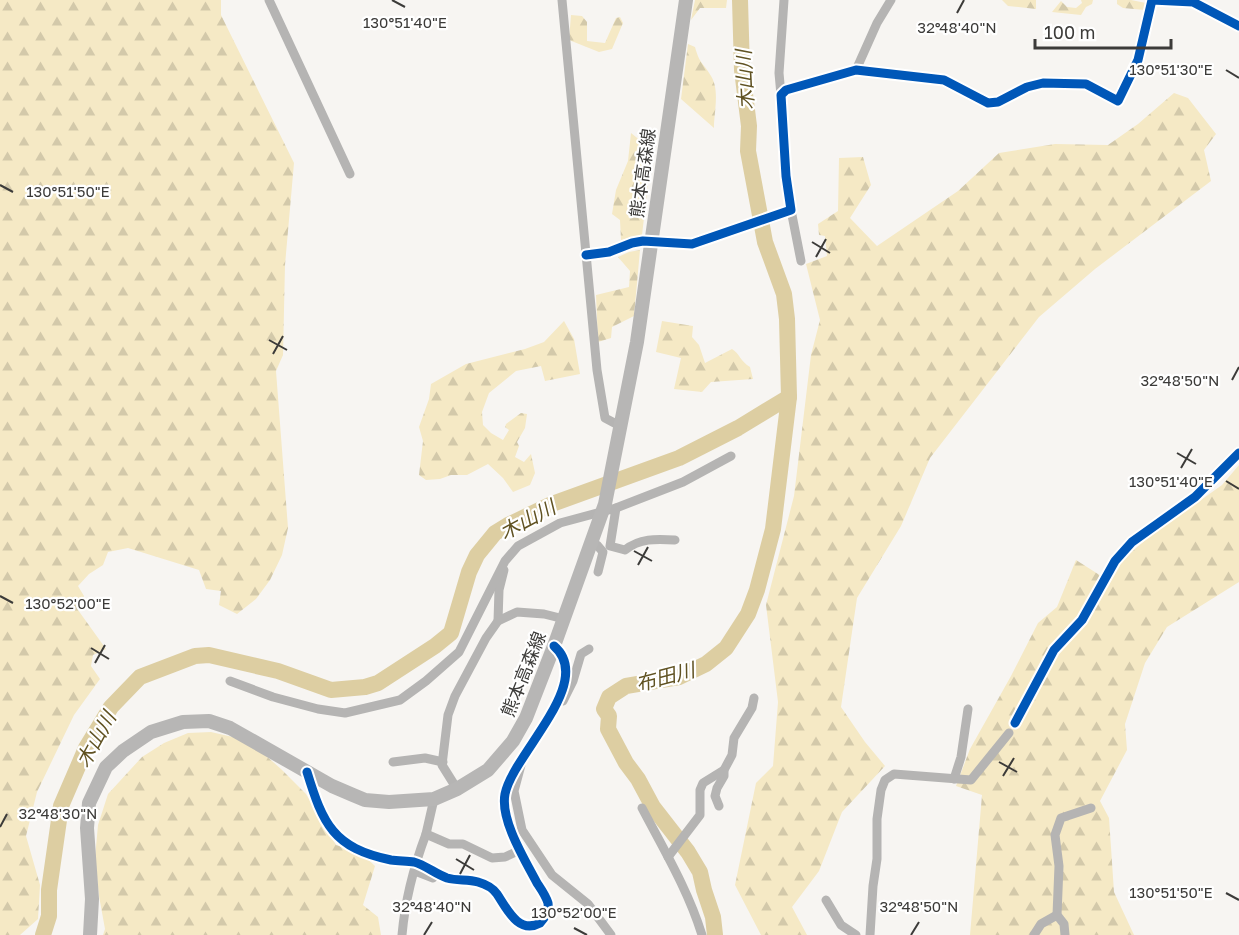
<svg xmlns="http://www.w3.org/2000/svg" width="1239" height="935" font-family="'Golos Text','Noto Sans JP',sans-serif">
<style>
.forest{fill:url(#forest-firs)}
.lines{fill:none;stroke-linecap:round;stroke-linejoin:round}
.river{stroke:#ddcea2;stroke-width:16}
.street{stroke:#b5b4b3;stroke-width:9}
.primary{stroke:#b7b6b5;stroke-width:14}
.cycleway-casing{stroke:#fff;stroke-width:13}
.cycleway{stroke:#0057b8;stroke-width:9}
.ticks{fill:none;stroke:#3c3b39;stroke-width:2}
.labels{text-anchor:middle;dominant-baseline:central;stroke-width:4.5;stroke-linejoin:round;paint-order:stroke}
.street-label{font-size:18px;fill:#3c3b39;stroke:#fff}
.water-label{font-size:20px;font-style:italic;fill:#605222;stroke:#fff}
.ticks-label{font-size:15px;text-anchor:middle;fill:#3c3b39;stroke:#fff;stroke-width:4.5;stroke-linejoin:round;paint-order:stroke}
</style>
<defs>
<pattern id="forest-firs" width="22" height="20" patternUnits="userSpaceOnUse" patternTransform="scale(1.5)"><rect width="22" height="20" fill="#f5e9c5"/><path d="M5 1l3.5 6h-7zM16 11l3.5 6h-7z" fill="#d3c9aa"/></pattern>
</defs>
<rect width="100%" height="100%" fill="#f7f5f2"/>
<g class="forest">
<path d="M 0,0 L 221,0 L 221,15 L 294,163 L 285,265 L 283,355 L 276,371 L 288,528 L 282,555 L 270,580 L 256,599 L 237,614 L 219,605 L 221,591 L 206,589 L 199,570 L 128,548 L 108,552 L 103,565 L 89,574 L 78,586 L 84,596 L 78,610 L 106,649 L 93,655 L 91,666 L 100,679 L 74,715 L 37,792 L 26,836 L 40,885 L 38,919 L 20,935 L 0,935 Z"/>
<path d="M 695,0 L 727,0 L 726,8 L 700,8 L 691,20 Z"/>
<path d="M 1002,0 L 1036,0 L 1036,9 L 1008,6 Z"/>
<path d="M 1081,0 L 1093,0 L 1092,4 L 1086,7 L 1081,15 L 1052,12 L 1061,1 L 1067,7 L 1076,8 L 1082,3 Z"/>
<path d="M 1117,0 L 1131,0 L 1146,3 L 1145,10 L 1123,8 L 1117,4 Z"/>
<path d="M 571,15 L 582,16 L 587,22 L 587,41 L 605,43 L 616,18 L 620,17 L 623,23 L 612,49 L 599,52 L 569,40 Z"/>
<path d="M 688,44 L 695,47 C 700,65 703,62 711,76 C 720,90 714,113 714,128 L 681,99 Z"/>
<path d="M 1174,93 L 1188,98 L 1216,134 L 1204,150 L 1211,181 L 1095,269 L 1039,317 L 930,458 L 901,526 L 857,598 L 841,707 L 865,742 L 885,766 L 842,812 L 819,871 L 792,907 L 807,935 L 761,935 L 735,885 L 756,783 L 773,766 L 778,702 L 766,605 L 794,496 L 811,355 L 820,320 L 806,264 L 827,256 L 825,236 L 819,235 L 818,224 L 838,211 L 839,158 L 863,157 L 871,185 L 850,218 L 877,246 L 958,191 L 999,153 L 1055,144 L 1108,145 L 1138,124 Z"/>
<path d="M 631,133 L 652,150 L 642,235 L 621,240 L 620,220 L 612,214 L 616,190 L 628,161 Z"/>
<path d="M 640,250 L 634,316 L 612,327 L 611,338 L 598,342 L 596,295 L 629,287 L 630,271 L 618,257 L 629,252 Z"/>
<path d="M 564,321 L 574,339 L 580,374 L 545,381 L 541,366 L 516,371 L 489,393 L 482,412 L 483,425 L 491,433 L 503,440 L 509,430 L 505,427 L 506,424 L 521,413 L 527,414 L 525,428 L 517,442 L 519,446 L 515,457 L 524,462 L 531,454 L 535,473 L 530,485 L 513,492 L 503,478 L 488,464 L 467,475 L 451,475 L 440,479 L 426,480 L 419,475 L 423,441 L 419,427 L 429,399 L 431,384 L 466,364 L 525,349 L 544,342 Z"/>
<path d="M 662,321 L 693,326 L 692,337 L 699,345 L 705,363 L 732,349 C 740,354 740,361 750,367 L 753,379 L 711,382 L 702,392 L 674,389 L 681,358 L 656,352 Z"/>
<path d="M 1239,465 L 1239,582 L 1167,627 L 1145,663 L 1125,724 L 1127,750 L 1100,801 L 1109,818 L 1114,892 L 1134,935 L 970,935 L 982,795 L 956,786 L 970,749 L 1011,676 L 1038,623 L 1057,607 L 1076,560 L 1109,581 L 1122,560 L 1149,537 L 1222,485 Z"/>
<path d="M 211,732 L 237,738 L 264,754 L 281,769 L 306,794 L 336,845 L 361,853 L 375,866 L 363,905 L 378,917 L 381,935 L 103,935 L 105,929 L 99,896 L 95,858 L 98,825 L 108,794 L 142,757 L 164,743 L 188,733 Z"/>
</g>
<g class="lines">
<g class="river">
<path d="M 43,935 L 49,916 L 49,890 L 61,806 L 86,748 L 111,707 L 140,677 L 195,656 L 209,655 L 278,671 L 331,690 L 365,687 L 378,683 L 435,646 L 451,633 L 469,572 L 477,555 L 495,533 L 508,525 L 552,504 L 679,458 L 738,428 L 789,397"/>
<path d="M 715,935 L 713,917 L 704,890 L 700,872 L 688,852 L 653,807 L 638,779 L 626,763 L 608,729 L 609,716 L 604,709 L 609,697 L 626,686 L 679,677 L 706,664 L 726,648 L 748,614 L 757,590 L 773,529 L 789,397 L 787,319 L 784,294 L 765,242 L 748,151 L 749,126 L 742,70 L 740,0"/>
</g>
<g class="street">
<path d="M 269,0 L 350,174"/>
<path d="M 562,0 L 597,370 L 605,418 L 620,426"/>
<path d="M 856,70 L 877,23 L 891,0"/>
<path d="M 781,95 L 779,73 L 784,0"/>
<path d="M 791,210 L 801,261"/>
<path d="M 586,255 L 609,252 L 632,243 L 643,241 L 692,244 L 791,210 L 786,176 L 781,95 L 786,90 L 856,70 L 944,80 L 988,103 L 998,102 L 1027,87 L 1043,83 L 1086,84 L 1118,101 L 1138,60 L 1152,0 L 1193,2 L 1239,26"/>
<path d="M 616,508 L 683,482 L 731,456"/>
<path d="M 590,546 L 597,545 L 603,552 L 598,572"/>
<path d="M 498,621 L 499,590 L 504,570"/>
<path d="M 230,681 L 273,697 L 318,709 L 345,713 L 400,700 L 426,681 L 459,652 L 505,561 L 518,546 L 560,523 L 616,508 L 610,546 L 625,550 C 640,538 656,539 675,540"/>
<path d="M 563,701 L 573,681 L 581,654 L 589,649"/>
<path d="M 1015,723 L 1054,650 L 1082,620 L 1115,561 L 1132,542 L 1195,497 L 1239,453"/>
<path d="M 393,762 L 425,758 L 443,762"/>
<path d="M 521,765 L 514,791 L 522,830 L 552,875 L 588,904 L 611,935"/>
<path d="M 307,772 C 323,824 333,848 391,860 C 399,861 407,861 414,862 C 425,865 436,874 447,878 C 457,881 468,879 478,882 C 485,884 493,888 497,894 C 506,907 518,935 540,923 C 545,918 549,910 548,903 C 546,896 541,889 537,883 C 525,860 500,820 505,794 C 513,754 596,682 554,646"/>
<path d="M 954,779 L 961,757 L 968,709"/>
<path d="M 457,789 L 442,765 L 448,715 L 455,696 L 486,638 L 498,621 L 517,612 L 544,614 L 564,619"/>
<path d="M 719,806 L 715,796 L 717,788 L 724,776 L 724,770 L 732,755 L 734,738 L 752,708 L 754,698"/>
<path d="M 642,808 C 664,850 688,890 702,935"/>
<path d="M 426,834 L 434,799"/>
<path d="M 668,857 L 700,815 L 700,790 L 703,783 L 724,770"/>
<path d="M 415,871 L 433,878 L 437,873"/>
<path d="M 826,900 L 841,925 L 856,935"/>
<path d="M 402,935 C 405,901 414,866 426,834 L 449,844 L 463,844 L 492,858 L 505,857 L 520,850"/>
<path d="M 870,935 L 873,886 L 877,859 L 877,819 L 881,790 L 885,780 L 894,774 L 971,780 L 1009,733"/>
<path d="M 1034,935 L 1041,924 L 1057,915"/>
<path d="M 1065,935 L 1064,924 L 1057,915 L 1059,866 L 1055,835 L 1061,818 L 1091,808"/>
</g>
<path class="primary" d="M 90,935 L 92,899 L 87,828 L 89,803 L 106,767 L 123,751 L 151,732 L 183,722 L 209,721 L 230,728 L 332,786 L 353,795 L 365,800 L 389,802 L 434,799 L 457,789 L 488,770 L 513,741 L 526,718 L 554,646 L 605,504 L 637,342 L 686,0"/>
<defs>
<g id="cycleway">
<path d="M 586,255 L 609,252 L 632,243 L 643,241 L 692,244 L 791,210 L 786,176 L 781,95 L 786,90 L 856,70 L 944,80 L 988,103 L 998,102 L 1027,87 L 1043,83 L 1086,84 L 1118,101 L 1138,60 L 1152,0 L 1193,2 L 1239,26"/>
<path d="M 1015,723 L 1054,650 L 1082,620 L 1115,561 L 1132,542 L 1195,497 L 1239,453"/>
<path d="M 307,772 C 323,824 333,848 391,860 C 399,861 407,861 414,862 C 425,865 436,874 447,878 C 457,881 468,879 478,882 C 485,884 493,888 497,894 C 506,907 518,935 540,923 C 545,918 549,910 548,903 C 546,896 541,889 537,883 C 525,860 500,820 505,794 C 513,754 596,682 554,646"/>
</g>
</defs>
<use href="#cycleway" class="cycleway-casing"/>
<use href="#cycleway" class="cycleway"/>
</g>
<path class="ticks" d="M 392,0 L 405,7M 957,13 L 964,0M 1226,70 L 1239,78M 0,185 L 13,192M 812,242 L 830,253M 816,257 L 826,239M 269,340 L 287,350M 273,354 L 283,336M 1232,380 L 1239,367M 1177,453 L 1196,464M 1181,468 L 1192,449M 1226,481 L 1239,489M 634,551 L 652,561M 638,565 L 648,547M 0,596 L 13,603M 91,648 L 109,659M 95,663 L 105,645M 999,762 L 1017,772M 1003,776 L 1014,758M 0,827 L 7,814M 456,859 L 474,870M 460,874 L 470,855M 1226,893 L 1239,900M 574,928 L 587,935M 424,935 L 432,922M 911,935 L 919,922"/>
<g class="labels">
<g class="street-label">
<text transform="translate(642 173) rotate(-82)">熊本高森線</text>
<text transform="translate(523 674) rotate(-68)">熊本高森線</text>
</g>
<g class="water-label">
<text transform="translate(744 80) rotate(-93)">木山川</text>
<text transform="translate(527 519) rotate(-28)">木山川</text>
<text transform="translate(665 676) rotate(-15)">布田川</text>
<text transform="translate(95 739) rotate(-61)">木山川</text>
</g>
</g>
<g class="ticks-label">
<text x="405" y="28">130°51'40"E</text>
<text x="957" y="33">32°48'40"N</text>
<text x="1171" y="75">130°51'30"E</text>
<text x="68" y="197">130°51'50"E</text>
<text x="1180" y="386">32°48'50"N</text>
<text x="1171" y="487">130°51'40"E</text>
<text x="68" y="609">130°52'00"E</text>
<text x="58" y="819">32°48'30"N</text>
<text x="1171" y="898">130°51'50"E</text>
<text x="432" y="912">32°48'40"N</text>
<text x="919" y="912">32°48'50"N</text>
<text x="574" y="918">130°52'00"E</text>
</g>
<path d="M1035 39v9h136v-9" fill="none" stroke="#3c3b39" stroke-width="3"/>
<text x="1044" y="39" font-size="18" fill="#3c3b39" stroke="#ffffff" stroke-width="4.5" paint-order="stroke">100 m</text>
</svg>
